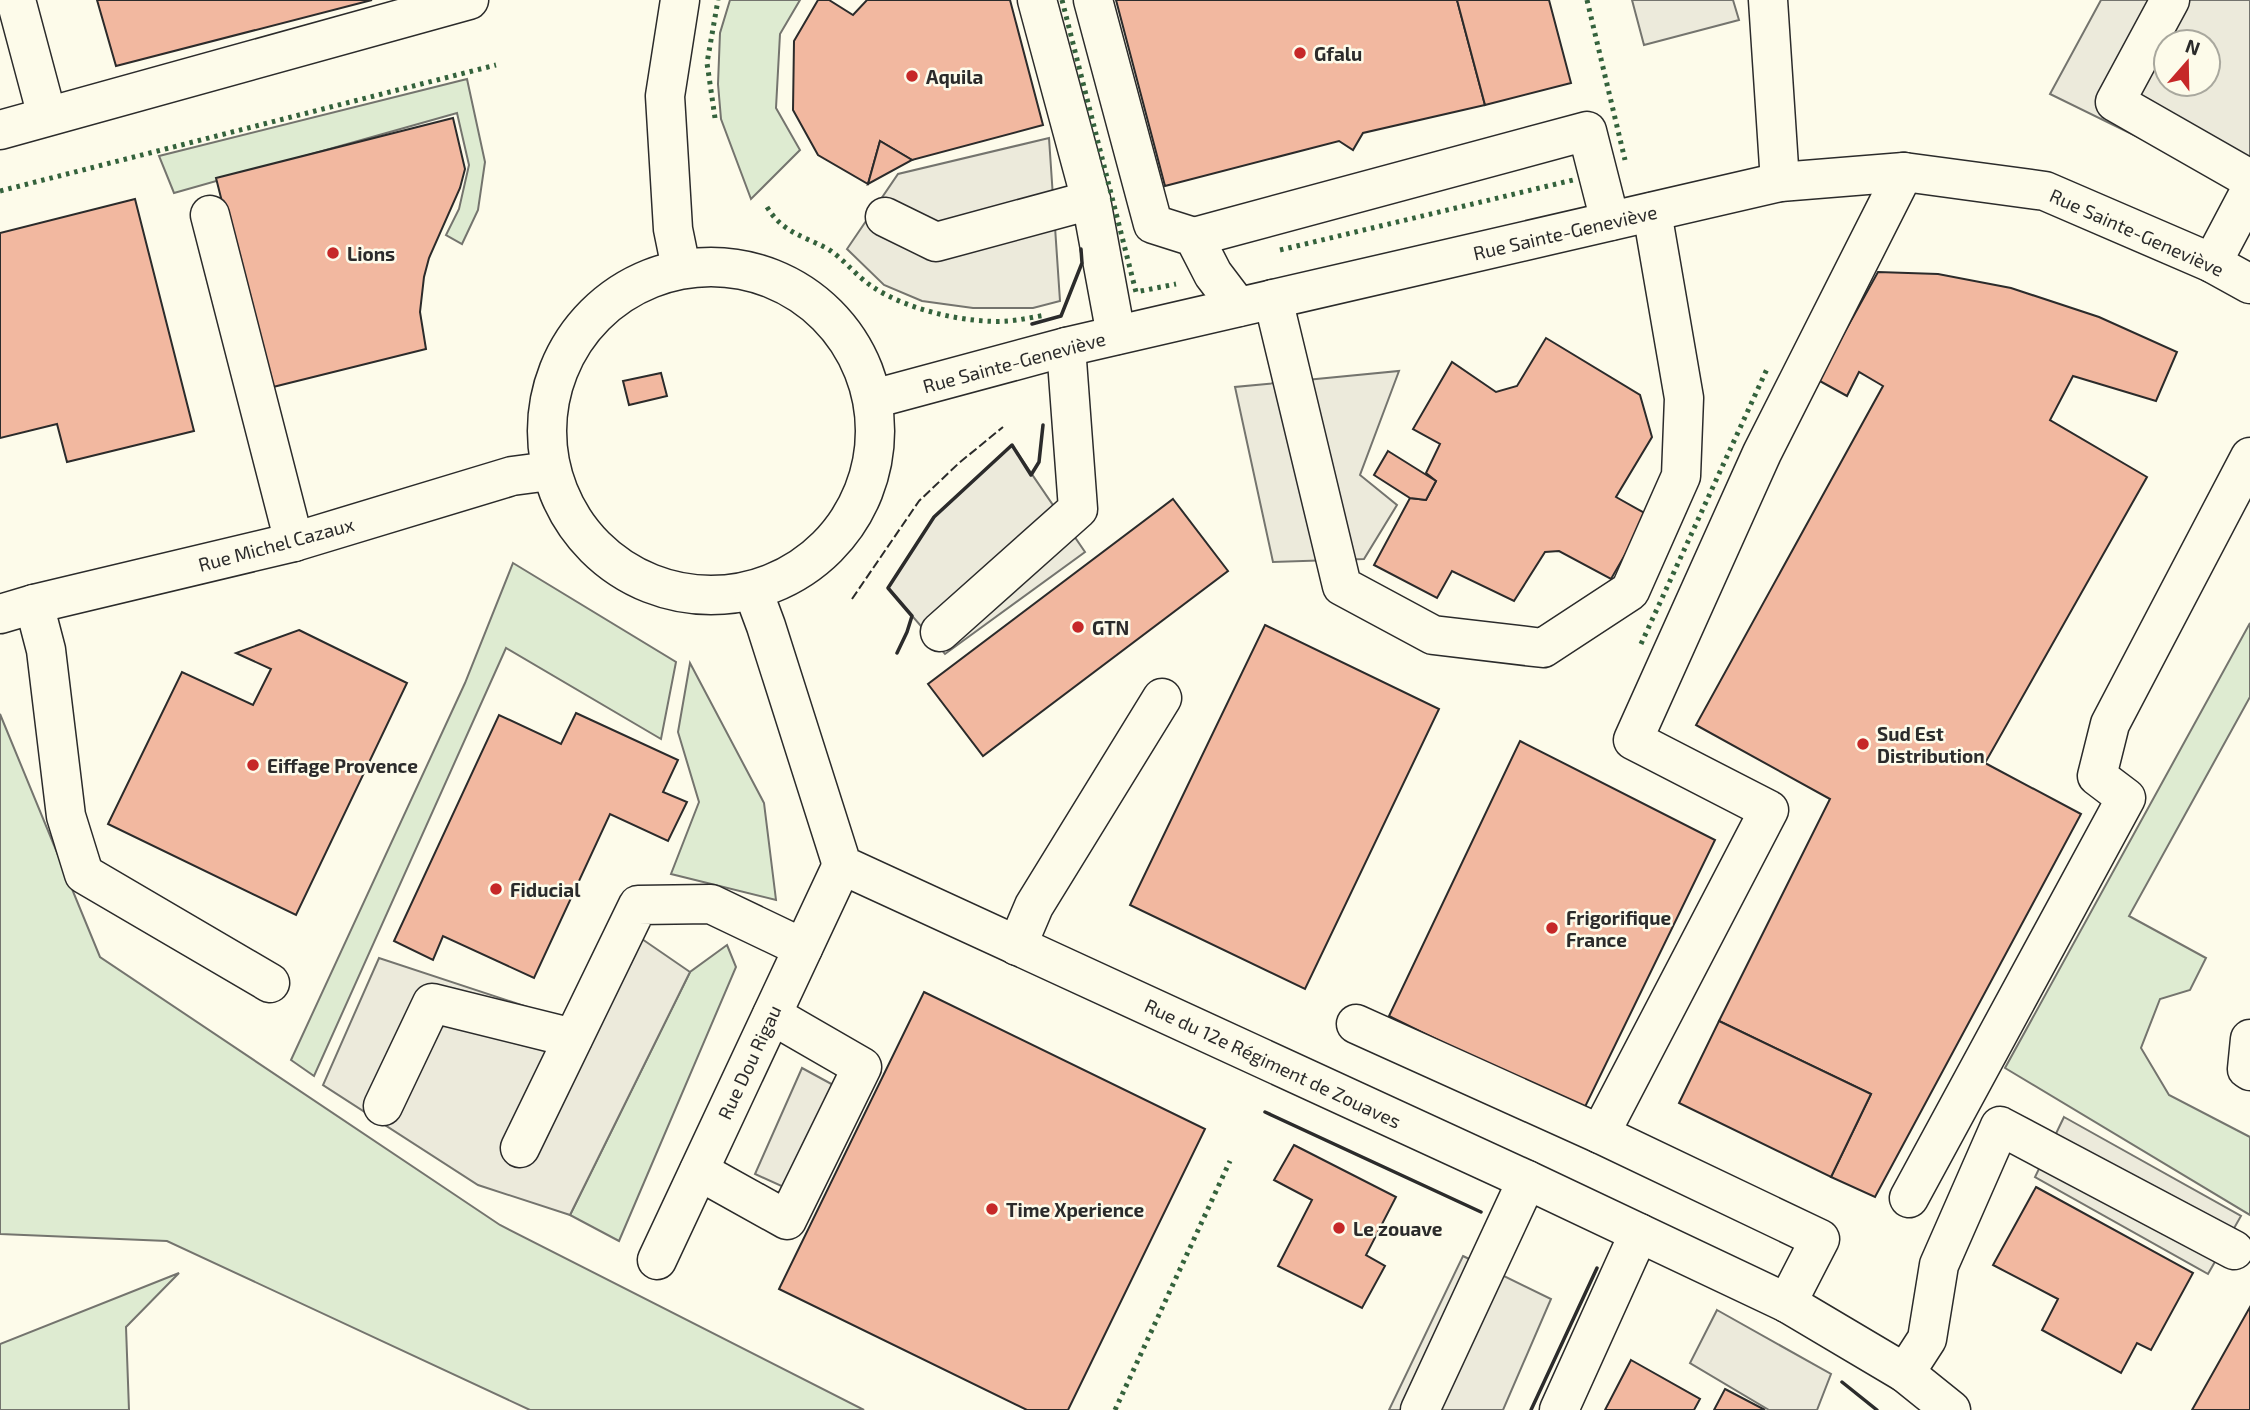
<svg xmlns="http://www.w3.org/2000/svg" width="2250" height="1410" font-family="'Exo 2',sans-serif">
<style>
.green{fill:#deebd1;stroke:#74746e;stroke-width:2}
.parking{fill:#eceadb;stroke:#74746e;stroke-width:2;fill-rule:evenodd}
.building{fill:#f2b8a0;stroke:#2b2b2b;stroke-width:2}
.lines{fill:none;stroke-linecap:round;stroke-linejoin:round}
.minor-casing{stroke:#2b2b2b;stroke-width:41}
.minor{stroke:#fdfbea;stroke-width:38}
.hedge{stroke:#34623c;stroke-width:5;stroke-dasharray:3.5 5;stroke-linecap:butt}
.fence{stroke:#2b2b2b;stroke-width:2;stroke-dasharray:9 3.5;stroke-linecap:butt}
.wall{stroke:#2b2b2b;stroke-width:3.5}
.poi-dot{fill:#c62828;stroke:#fdfbea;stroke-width:2.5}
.labels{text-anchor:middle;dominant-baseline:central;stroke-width:5;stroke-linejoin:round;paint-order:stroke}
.poi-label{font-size:19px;font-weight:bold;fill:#2b2b2b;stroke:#fdfbea;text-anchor:start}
.street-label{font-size:19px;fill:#2b2b2b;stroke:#fdfbea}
</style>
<rect width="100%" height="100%" fill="#fdfbea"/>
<g class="green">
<path d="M 730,0 L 800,0 L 780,34 L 776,108 L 800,150 L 751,199 L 721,119 L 718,84 L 720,33 Z"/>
<path d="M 467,79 L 485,162 L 478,210 L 462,244 L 446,235 L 459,209 L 469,165 L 457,113 L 174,193 L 159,156 Z"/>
<path d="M 513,563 L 676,662 L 661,739 L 506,648 L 314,1076 L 291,1060 L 465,683 Z"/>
<path d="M 2250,623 L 2250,697 L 2129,916 L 2206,958 L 2190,990 L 2160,999 L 2141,1048 L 2169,1095 L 2250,1137 L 2250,1215 L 2005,1068 Z"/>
<path d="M 690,663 L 764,803 L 776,900 L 671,874 L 699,802 L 678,732 Z"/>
<path d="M 0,714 L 100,957 L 500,1225 L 864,1410 L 530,1410 L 167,1241 L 0,1234 Z"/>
<path d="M 727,945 L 736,967 L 619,1241 L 570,1215 L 690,972 Z"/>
<path d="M 179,1273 L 126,1327 L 129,1410 L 0,1410 L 0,1344 Z"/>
</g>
<g class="parking">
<path d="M 1632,0 L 1733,0 L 1739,20 L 1644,45 Z"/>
<path d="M 2101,0 L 2250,0 L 2250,192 L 2050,94 ZM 2166,42 L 2208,42 L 2208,84 L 2166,84 Z"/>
<path d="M 1049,138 L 1060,301 L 1033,308 L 973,308 L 922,301 L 884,285 L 847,249 L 898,174 Z"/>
<path d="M 1399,371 L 1360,475 L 1397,505 L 1364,559 L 1273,562 L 1235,387 Z"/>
<path d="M 1012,445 L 1085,552 L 945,654 L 888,588 L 934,517 Z"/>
<path d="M 626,928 L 690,972 L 570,1215 L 478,1185 L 323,1085 L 379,958 L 579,1024 Z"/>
<path d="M 802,1068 L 848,1093 L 799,1194 L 755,1174 Z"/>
<path d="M 2064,1117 L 2241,1216 L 2208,1274 L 2035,1177 Z"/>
<path d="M 1463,1256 L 1551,1299 L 1503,1410 L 1389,1410 Z"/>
<path d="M 1717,1310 L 1831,1374 L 1817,1410 L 1769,1410 L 1690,1363 Z"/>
</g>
<g class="building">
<path d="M 97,0 L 372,0 L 116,66 Z"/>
<path d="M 818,0 L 829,0 L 853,15 L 867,0 L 1010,0 L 1043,125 L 912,160 L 880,141 L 868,184 L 818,155 L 793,110 L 794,41 Z"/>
<path d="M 1116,0 L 1457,0 L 1485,105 L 1363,133 L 1353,150 L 1339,141 L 1165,186 Z"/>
<path d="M 1457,0 L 1549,0 L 1571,83 L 1485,105 Z"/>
<path d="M 453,118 L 465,169 L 460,188 L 429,258 L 424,277 L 420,312 L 426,349 L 269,388 L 216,178 Z"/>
<path d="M 880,141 L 912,160 L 868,184 Z"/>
<path d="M 135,199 L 194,431 L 67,462 L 57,424 L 0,438 L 0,233 Z"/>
<path d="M 1878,272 L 1938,274 L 2011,288 L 2099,317 L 2177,352 L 2156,401 L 2073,376 L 2050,420 L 2147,477 L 1985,763 L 2081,814 L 1875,1197 L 1831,1177 L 1871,1094 L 1719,1021 L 1830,799 L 1696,725 L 1883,386 L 1859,372 L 1847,396 L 1818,380 Z"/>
<path d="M 1546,338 L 1640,395 L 1652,437 L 1616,497 L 1648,515 L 1611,579 L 1559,551 L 1545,552 L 1514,601 L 1452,571 L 1437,598 L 1374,565 L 1410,498 L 1426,500 L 1436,481 L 1426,473 L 1440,444 L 1413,429 L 1452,362 L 1496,392 L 1517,386 Z"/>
<path d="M 661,373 L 667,396 L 629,405 L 623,381 Z"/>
<path d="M 1388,451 L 1436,481 L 1426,500 L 1410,498 L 1374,475 Z"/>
<path d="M 1173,499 L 1228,571 L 983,756 L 928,684 Z"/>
<path d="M 1265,625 L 1439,709 L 1305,989 L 1130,905 Z"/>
<path d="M 299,630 L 407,683 L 296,915 L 108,824 L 182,672 L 253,705 L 271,669 L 236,653 Z"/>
<path d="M 576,713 L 678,760 L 663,792 L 687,802 L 668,841 L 610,814 L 534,978 L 443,936 L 433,960 L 394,941 L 499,715 L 561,744 Z"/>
<path d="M 1520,741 L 1715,840 L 1583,1111 L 1389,1016 Z"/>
<path d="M 924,992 L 1205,1129 L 1068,1410 L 1027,1410 L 779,1289 Z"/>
<path d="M 1719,1021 L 1871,1094 L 1831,1177 L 1679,1103 Z"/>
<path d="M 1294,1145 L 1396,1197 L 1366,1255 L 1385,1266 L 1362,1308 L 1278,1266 L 1312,1200 L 1274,1180 Z"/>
<path d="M 2036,1187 L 2193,1273 L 2151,1350 L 2137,1343 L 2121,1373 L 2042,1330 L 2058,1299 L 1993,1265 Z"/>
<path d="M 2250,1307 L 2250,1410 L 2192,1410 Z"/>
<path d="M 1631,1360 L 1700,1399 L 1694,1410 L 1605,1410 Z"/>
<path d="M 1725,1389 L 1765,1410 L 1714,1410 Z"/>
</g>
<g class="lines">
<defs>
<g id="minor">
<path d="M 16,0 L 47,116"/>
<path d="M 680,0 L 665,96 L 673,229 L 681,268"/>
<path d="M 1037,0 L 1091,200"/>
<path d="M 1093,0 L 1153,224 L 1194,237 L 1213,274 L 1238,307"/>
<path d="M 1768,0 L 1780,182"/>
<path d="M 2170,0 L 2115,102 L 2250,179"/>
<path d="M 0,130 L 469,0"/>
<path d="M 210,215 L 294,542"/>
<path d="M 885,217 L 936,242 L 1091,200 L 1116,335"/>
<path d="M 1194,237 L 1587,131 L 1610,221"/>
<path d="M 2212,263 L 2250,191"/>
<circle cx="711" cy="431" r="164"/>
<path d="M 1273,299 L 1342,586 L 1433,635 L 1543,648 L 1630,591 L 1681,476 L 1684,398 L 1652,212"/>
<path d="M 873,399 L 1066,347 L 1780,182 L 1904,172 L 2045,191 L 2212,263 L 2250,284"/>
<path d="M 753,591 L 766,626 L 842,865 L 1527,1180 L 1787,1303 L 1905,1373 L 1951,1410"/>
<path d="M 34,604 L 46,650 L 66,816 L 84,874 L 270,983"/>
<path d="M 0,614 L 34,604 L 294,542 L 512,476 L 550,471"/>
<path d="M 940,632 L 1078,509 L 1066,347"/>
<path d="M 1017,946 L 1034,906 L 1162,698"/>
<path d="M 1356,1024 L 1600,1134 L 1820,1239 L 1787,1303"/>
<path d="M 2250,1039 L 2247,1069 L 2250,1071"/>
<path d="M 383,1106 L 432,1003 L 573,1038"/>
<path d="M 1600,1134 L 1769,810 L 1633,740 L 1762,453 L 1904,172"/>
<path d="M 520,1148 L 638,905 L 711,904 L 803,948"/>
<path d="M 699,1171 L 787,1220 L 862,1067 L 772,1015"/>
<path d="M 1909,1198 L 2126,798 L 2097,776 L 2110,724 L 2250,457"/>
<path d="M 657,1260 L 842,865"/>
<path d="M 1905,1373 L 1927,1339 L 1939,1265 L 2000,1126 L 2234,1250"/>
<path d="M 1420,1410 L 1527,1180"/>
<path d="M 1559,1410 L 1639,1233"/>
</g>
</defs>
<use href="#minor" class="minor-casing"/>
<use href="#minor" class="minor"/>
<g class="hedge">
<path d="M 1062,0 L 1136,292 L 1176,284"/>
<path d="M 1587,0 L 1625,160"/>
<path d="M 715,118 L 707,63 L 718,0"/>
<path d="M 0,191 L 496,65"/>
<path d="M 767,207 C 783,233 802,235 828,249 C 844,259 857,277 873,287 C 907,310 968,324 1008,321 C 1021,320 1033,317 1046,315"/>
<path d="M 1280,250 L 1573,180"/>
<path d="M 1641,644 L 1767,369"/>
<path d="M 1115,1410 L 1230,1161"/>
</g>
<path class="fence" d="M 852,599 L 919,501 L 959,463 L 1003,427"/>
<g class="wall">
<path d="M 1032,324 L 1061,316 L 1082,263 L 1081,249"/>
<path d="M 897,653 L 907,632 L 912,616 L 888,588 L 934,517 L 1012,445 L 1031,475 L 1039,462 L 1043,425"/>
<path d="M 1265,1112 L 1481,1212"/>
<path d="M 1842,1382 L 1877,1410"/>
<path d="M 1531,1410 L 1597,1268"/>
</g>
</g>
<g class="poi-dot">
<circle cx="1300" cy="53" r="7"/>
<circle cx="912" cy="76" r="7"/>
<circle cx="333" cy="253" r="7"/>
<circle cx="1078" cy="627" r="7"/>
<circle cx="1863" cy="744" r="7"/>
<circle cx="253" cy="765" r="7"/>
<circle cx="496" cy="889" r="7"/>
<circle cx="1552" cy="928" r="7"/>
<circle cx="992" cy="1209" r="7"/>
<circle cx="1339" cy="1228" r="7"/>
</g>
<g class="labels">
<g class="poi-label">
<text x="1314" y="53">Gfalu</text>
<text x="926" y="76">Aquila</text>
<text x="347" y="253">Lions</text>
<text x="1092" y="627">GTN</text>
<text x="1877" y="733">Sud Est<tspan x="1877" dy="22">Distribution</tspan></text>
<text x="267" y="765">Eiffage Provence</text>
<text x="510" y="889">Fiducial</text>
<text x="1566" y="917">Frigorifique<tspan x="1566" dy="22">France</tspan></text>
<text x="1006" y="1209">Time Xperience</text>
<text x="1353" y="1228">Le zouave</text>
</g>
<g class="street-label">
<text transform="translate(1565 232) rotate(-13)">Rue Sainte-Geneviève</text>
<text transform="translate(2137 232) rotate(24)">Rue Sainte-Geneviève</text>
<text transform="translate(1014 362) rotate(-15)">Rue Sainte-Geneviève</text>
<text transform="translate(276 544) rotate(-15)">Rue Michel Cazaux</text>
<text transform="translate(749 1062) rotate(-65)">Rue Dou Rigau</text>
<text transform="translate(1273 1063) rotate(25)">Rue du 12e Régiment de Zouaves</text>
</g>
</g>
<g transform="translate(2187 63) rotate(20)"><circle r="33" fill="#fdfbea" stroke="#a9a89e" stroke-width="2"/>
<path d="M0-5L12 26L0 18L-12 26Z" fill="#c62828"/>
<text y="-10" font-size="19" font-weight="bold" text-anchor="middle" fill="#2b2b2b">N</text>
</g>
</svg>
